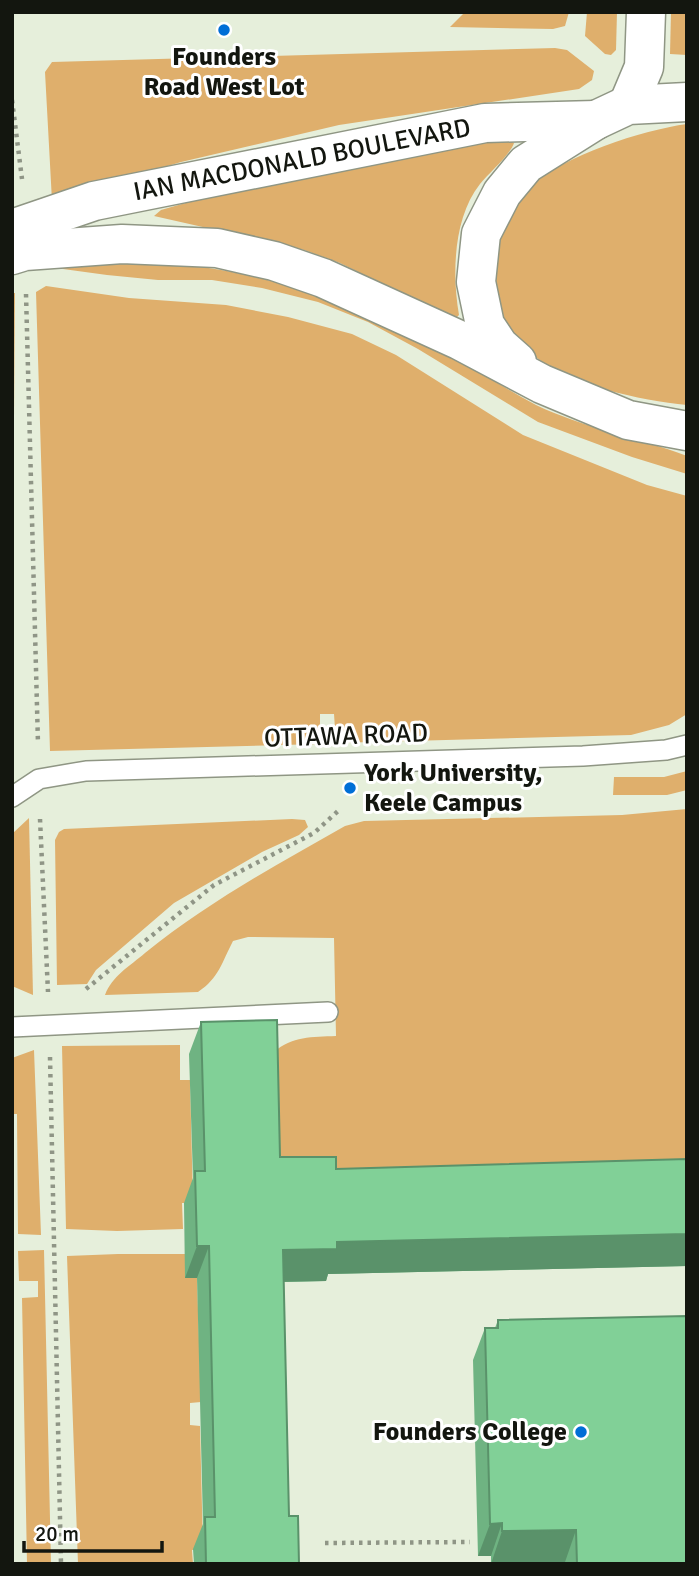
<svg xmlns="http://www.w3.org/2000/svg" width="699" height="1576" font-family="Signika,sans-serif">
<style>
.green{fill:#dfaf6c}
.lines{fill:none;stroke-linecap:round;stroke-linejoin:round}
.service-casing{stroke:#8f9684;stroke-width:22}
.tertiary-casing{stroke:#8f9684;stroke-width:41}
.path{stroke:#8f9586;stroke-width:4.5;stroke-dasharray:3.5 5;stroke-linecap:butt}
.service{stroke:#fff;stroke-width:19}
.tertiary{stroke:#fff;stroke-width:38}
.wall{fill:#6fb382}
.shaded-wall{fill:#5a926a}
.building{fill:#81d097;stroke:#5a926a;stroke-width:2}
.poi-dot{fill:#006ed6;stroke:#fff;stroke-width:2.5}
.labels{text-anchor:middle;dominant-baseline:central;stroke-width:6;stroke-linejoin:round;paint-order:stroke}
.poi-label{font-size:26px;font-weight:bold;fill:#13160f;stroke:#fff}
.street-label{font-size:26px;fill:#13160f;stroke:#fff}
</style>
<rect width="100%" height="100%" fill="#e6efdb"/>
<g class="green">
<path d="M 465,12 L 569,12 L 565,26 L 553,29 L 450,27 Z"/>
<path d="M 587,12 L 617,12 L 616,50 L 611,55 L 605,54 L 585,36 Z"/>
<path d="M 671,12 L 687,12 L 687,55 L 670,54 Z"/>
<path d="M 555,48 L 567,50 L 594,71 L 592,80 L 579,89 L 339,125 L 181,162 L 52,201 L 45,72 L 52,62 Z"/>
<path d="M 687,124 L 687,405 C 640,400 569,386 532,354 C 507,332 491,300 494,266 C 496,236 507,206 530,186 C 564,156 642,130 687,124 Z"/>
<path d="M 506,139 L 514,143 C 510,155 489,173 480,184 C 453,218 452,275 459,315 L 454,320 L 340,263 L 304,250 L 154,216 L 161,210 C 274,178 389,149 506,139 Z"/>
<path d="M 109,260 C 144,263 180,263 215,269 C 283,280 349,304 412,333 C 455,352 493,383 536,405 C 584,428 637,437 687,456 L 687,474 L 632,457 L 538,422 L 418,349 L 368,322 L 318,302 L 262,288 L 212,280 L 158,280 L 107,275 L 63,269 L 56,263 Z"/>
<path d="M 46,286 L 129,298 L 226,305 L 288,317 L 352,334 L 396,355 L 523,435 L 647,485 L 687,496 L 687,714 L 669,725 L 631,735 L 336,743 L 334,714 L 320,714 L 320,744 L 50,751 L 36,292 Z"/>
<path d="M 12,293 L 15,293 L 12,671 Z"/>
<path d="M 687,771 L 687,790 L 667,795 L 613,795 L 614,777 L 664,777 Z"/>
<path d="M 687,809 L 687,1191 L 269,1202 L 274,1052 C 292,1036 312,1037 336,1036 L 334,938 L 248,937 L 233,941 C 222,962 219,978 198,992 L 105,995 C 112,976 130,966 145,953 C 207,903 276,865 345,826 L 364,821 L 622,815 Z"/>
<path d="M 29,818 L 33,995 L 12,986 L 12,834 Z"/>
<path d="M 292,819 L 305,820 L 308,827 L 299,835 L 262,852 L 174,903 L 96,970 L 87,984 L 57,985 L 55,840 L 59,832 L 64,829 Z"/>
<path d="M 180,1045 L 180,1080 L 190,1080 L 193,1203 L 182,1203 L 183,1229 L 117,1231 L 66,1229 L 62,1046 Z"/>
<path d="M 34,1050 L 41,1235 L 18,1234 L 17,1114 L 12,1114 L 12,1058 Z"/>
<path d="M 44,1250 L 51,1564 L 27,1564 L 22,1298 L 38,1297 L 38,1281 L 19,1281 L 18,1251 Z"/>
<path d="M 118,1254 L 185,1254 L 185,1278 L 197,1278 L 201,1402 L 190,1403 L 190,1425 L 200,1426 L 203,1549 L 192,1550 L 193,1564 L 78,1564 L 67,1256 Z"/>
</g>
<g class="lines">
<defs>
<g id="service">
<path d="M 12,797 L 39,779 L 86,771 L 583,756 L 666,750 L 687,745"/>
<path d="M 12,1027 L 328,1012"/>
</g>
<g id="tertiary">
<path d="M 628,105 L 644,67 L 646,12"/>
<path d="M 12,229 L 94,201 L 485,123 L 596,120"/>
<path d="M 12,255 L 25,251 L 122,244 L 217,248 L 274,261 L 323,278 L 459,340 L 542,384 L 628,420 L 687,431"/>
<path d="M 517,362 L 499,346 L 485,325 L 476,282 L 481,234 L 502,193 L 526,164 L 596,120 L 628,105 L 687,102"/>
</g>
</defs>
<use href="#service" class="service-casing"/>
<use href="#tertiary" class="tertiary-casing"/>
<g class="path">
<path d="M 12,100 L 22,179"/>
<path d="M 26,294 L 38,744"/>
<path d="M 40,819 L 48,992"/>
<path d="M 86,989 L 214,885 L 314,833 L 338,811"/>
<path d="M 50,1057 L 61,1564"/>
<path d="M 325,1543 L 470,1542"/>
</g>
<use href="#service" class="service"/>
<use href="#tertiary" class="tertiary"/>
</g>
<g class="wall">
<path d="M 201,1022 L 280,1157 L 336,1169 L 687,1159 L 687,1266 L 328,1274 L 326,1281 L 284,1282 L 289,1516 L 299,1564 L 194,1564 L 193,1549 L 203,1524 L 197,1278 L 185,1278 L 184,1203 L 193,1178 L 189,1054 Z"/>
<path d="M 498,1320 L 687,1564 L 565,1564 L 565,1562 L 491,1564 L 491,1556 L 478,1556 L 473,1360 L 485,1328 L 495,1328 Z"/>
</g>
<g class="shaded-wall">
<path d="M 687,1234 L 687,1266 L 328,1274 L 326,1281 L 271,1282 L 283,1250 L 337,1242 Z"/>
<path d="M 197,1246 L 209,1246 L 197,1278 L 185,1278 Z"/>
<path d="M 502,1523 L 491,1556 L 478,1556 L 490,1524 Z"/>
<path d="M 576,1530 L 565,1562 L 491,1564 L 502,1531 Z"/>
</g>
<g class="building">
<path d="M 277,1020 L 280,1157 L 336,1157 L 336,1169 L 687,1159 L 687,1234 L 337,1242 L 337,1249 L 283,1250 L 289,1516 L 298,1516 L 299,1564 L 206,1564 L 205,1517 L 215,1517 L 209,1246 L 197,1246 L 195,1171 L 205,1171 L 201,1022 Z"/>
<path d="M 687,1316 L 687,1564 L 577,1564 L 576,1530 L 502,1531 L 502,1523 L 490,1524 L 485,1328 L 498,1328 L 498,1320 Z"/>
</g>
<g class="poi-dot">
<circle cx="224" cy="30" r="7"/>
<circle cx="350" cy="788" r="7"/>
<circle cx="581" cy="1432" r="7"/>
</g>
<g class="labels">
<g class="poi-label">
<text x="224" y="57">Founders<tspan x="224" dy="30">Road West Lot</tspan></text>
<text x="364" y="773" text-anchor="start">York University,<tspan x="364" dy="30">Keele Campus</tspan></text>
<text x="567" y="1432" text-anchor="end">Founders College</text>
</g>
<g class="street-label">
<text transform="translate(302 160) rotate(-11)">IAN MACDONALD BOULEVARD</text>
<text transform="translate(346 736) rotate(-2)">OTTAWA ROAD</text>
</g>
</g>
<rect width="699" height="1576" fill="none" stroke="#13160f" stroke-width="28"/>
<path d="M24 1541v10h138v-10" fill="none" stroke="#13160f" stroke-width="3.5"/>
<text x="35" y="1541" font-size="21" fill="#13160f" stroke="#ffffff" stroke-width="5" paint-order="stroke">20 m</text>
</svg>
